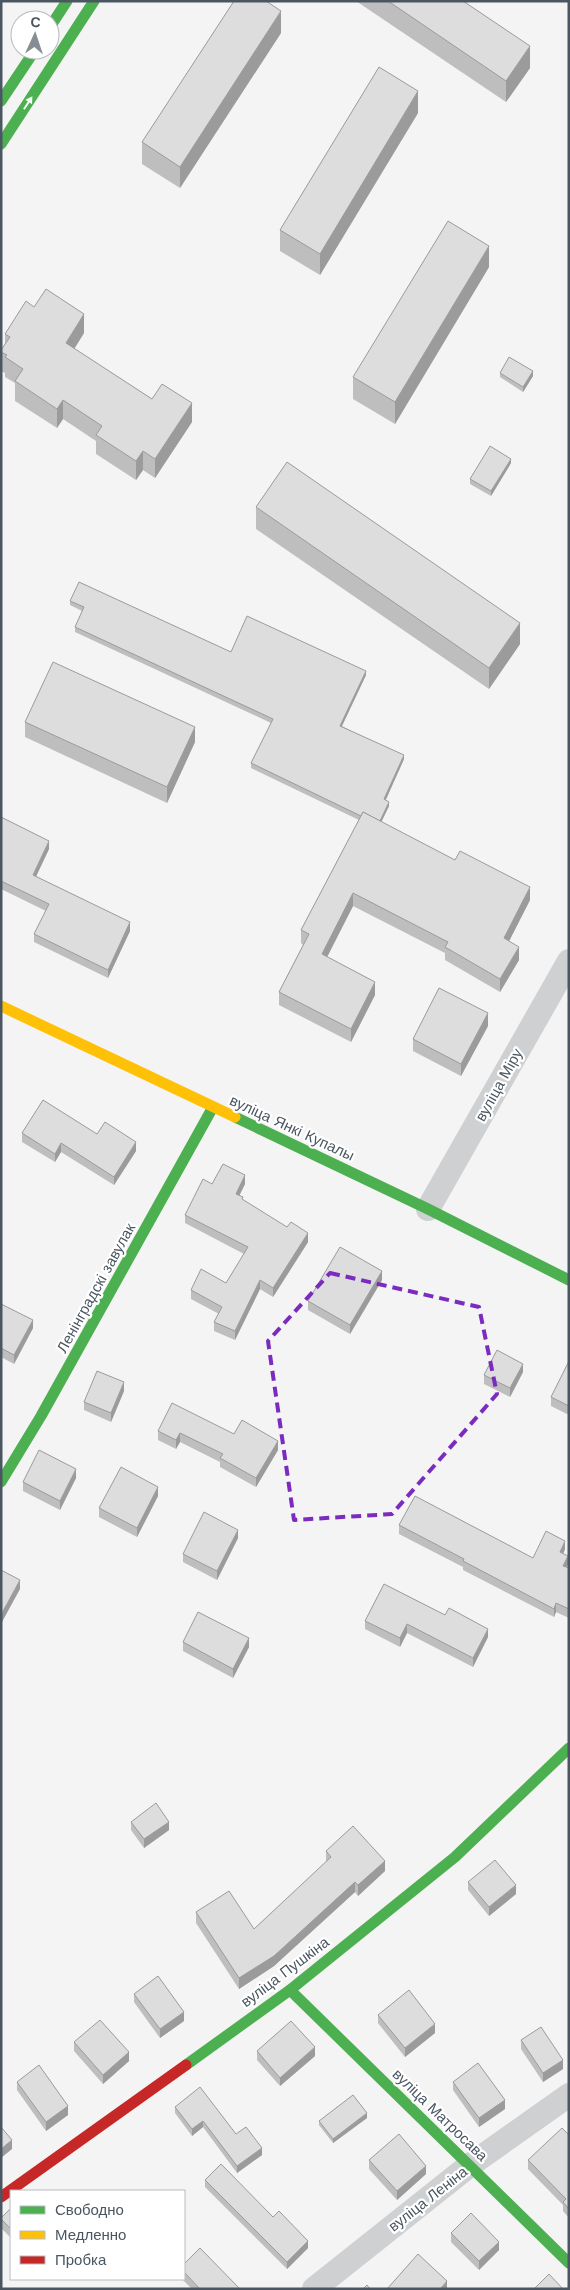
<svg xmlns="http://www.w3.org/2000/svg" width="570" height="2290" font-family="'Work Sans',sans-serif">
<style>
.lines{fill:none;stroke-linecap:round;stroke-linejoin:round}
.street{stroke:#ced0d2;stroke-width:24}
.fast{stroke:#4caf50;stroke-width:11}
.slow{stroke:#ffc107;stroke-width:11}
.jam{stroke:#c62828;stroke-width:11}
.wall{fill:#bebebf}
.shaded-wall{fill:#9b9b9b}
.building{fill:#ddddde;stroke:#9b9b9b}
.oneway{fill:#f6fbf6}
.marked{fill:none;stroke:#7b2cbf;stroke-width:4;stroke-dasharray:10 6;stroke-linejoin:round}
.labels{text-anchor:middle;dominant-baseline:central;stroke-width:4.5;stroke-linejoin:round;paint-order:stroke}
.street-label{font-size:15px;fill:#4a5661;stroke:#fff}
</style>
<rect width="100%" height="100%" fill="#f4f4f4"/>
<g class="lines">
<g class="street">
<path d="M 428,1209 L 569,961"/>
<path d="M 314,2289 L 470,2165 L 569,2095"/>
</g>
<g class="fast">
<path d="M 50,27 L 67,1"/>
<path d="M 1,101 L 35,50"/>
<path d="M 1,144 L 94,1"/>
<path d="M 235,1117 L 428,1209 L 569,1280"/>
<path d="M 1,1482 L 41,1416 L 213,1107"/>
<path d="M 290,1990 L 569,2263"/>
<path d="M 186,2065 L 290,1990 L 455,1857 L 569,1748"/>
</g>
<path class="slow" d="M 1,1006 L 235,1117"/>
<path class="jam" d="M 1,2197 L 186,2065"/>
</g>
<g class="wall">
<path d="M 356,1 L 463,1 L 530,68 L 506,102 Z"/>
<path d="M 281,33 L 180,188 L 142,164 L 142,142 Z"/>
<path d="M 418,113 L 320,275 L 280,251 L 280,230 Z"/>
<path d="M 489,267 L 395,424 L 353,399 L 353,377 Z"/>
<path d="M 34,307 L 84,333 L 74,349 L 152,399 L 192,422 L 155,478 L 143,470 L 136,480 L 96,454 L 96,441 L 63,419 L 57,428 L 15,401 L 15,383 L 5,377 L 5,373 L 1,371 L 1,350 L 5,345 L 5,334 Z"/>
<path d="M 500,373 L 533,376 L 523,392 L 500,377 Z"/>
<path d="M 511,463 L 491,496 L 470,484 L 470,479 Z"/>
<path d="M 256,507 L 520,644 L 489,689 L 256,529 Z"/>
<path d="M 70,601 L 231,652 L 366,675 L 342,726 L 404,759 L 385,800 L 389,806 L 381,822 L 530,900 L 509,941 L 519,960 L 500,992 L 445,960 L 445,953 L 353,906 L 327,957 L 375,995 L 351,1042 L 279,1005 L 279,992 L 303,945 L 301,943 L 301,930 L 359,820 L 251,768 L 251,763 L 271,723 L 75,632 L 75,627 L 82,611 L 70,605 Z"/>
<path d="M 25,722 L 195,742 L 167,803 L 25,737 Z"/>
<path d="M 1,817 L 49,849 L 36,876 L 130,931 L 108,978 L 34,942 L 34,934 L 46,911 L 1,889 Z"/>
<path d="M 488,1026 L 461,1076 L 413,1051 L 413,1039 Z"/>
<path d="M 22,1133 L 97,1134 L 136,1151 L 114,1185 L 61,1152 L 55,1162 L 22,1142 Z"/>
<path d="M 212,1184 L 245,1184 L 239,1196 L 243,1200 L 308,1242 L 273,1297 L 260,1289 L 235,1340 L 214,1331 L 214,1322 L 219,1314 L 191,1299 L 191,1290 L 226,1283 L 244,1254 L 185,1223 L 185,1215 Z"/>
<path d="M 382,1280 L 350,1334 L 308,1310 L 308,1301 Z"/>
<path d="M 1,1304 L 33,1328 L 14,1364 L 1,1357 Z"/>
<path d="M 569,1361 L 569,1415 L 551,1406 L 551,1397 Z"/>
<path d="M 523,1372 L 510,1397 L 484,1384 L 484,1375 Z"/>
<path d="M 124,1391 L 111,1422 L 84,1410 L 84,1402 Z"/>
<path d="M 158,1431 L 234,1434 L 278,1450 L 256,1487 L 220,1467 L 220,1462 L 180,1442 L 176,1449 L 158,1440 Z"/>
<path d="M 76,1478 L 60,1510 L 23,1491 L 23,1482 Z"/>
<path d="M 158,1496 L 137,1537 L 99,1517 L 99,1508 Z"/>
<path d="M 399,1525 L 533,1558 L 565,1549 L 563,1554 L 568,1565 L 567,1567 L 569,1568 L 569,1618 L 556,1612 L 554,1617 L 463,1570 L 463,1567 L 399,1534 Z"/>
<path d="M 238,1538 L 217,1580 L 183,1562 L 183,1554 Z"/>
<path d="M 384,1584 L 488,1637 L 473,1667 L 407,1633 L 400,1647 L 365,1629 L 365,1621 Z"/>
<path d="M 183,1642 L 249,1647 L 233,1678 L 183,1651 Z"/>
<path d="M 131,1822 L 169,1830 L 144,1848 L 131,1830 Z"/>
<path d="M 326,1851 L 385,1871 L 358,1896 L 355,1892 L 274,1966 L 239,1989 L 196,1923 L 196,1912 L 254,1929 L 326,1862 Z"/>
<path d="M 468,1882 L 516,1894 L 489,1916 L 468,1890 Z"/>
<path d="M 134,1994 L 184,2021 L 160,2038 L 134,2002 Z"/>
<path d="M 378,2015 L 435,2033 L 405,2057 L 378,2023 Z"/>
<path d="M 521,2040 L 563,2069 L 543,2082 L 521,2049 Z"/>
<path d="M 74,2042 L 129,2061 L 103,2084 L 74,2051 Z"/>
<path d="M 257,2051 L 315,2056 L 280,2086 L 257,2060 Z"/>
<path d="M 17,2082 L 68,2115 L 46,2131 L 17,2090 Z"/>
<path d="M 453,2082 L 505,2109 L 479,2127 L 453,2090 Z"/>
<path d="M 175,2107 L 236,2134 L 262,2155 L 237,2173 L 203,2127 L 192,2136 L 175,2113 Z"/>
<path d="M 367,2118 L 333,2143 L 319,2125 L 319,2121 Z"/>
<path d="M 569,2135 L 569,2218 L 563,2211 L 563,2205 L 528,2169 L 528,2160 Z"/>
<path d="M 369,2160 L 426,2174 L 397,2200 L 369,2169 Z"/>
<path d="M 205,2180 L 273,2217 L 308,2248 L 287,2269 L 205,2187 Z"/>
<path d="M 11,2208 L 11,2238 L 1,2228 L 1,2218 Z"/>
<path d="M 451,2233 L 499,2250 L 479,2270 L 451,2242 Z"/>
<path d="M 184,2264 L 240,2289 L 192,2289 L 182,2279 L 184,2279 Z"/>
</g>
<g class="shaded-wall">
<path d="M 281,11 L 281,33 L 180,188 L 180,167 Z"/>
<path d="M 530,46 L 530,68 L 506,102 L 506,81 Z"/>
<path d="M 418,91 L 418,113 L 320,275 L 320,254 Z"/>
<path d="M 489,246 L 489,267 L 395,424 L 395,402 Z"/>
<path d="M 84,314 L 84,333 L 66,362 L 66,343 Z"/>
<path d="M 533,371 L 533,376 L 523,392 L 523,387 Z"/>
<path d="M 63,400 L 63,419 L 57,428 L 57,409 Z"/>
<path d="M 192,403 L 192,422 L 155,478 L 155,459 Z"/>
<path d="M 143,451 L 143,470 L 136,480 L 136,461 Z"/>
<path d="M 511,459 L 511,463 L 491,496 L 491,491 Z"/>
<path d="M 520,623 L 520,644 L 489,689 L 489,668 Z"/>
<path d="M 366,671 L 366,675 L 340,730 L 340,726 Z"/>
<path d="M 195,727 L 195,742 L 167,803 L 167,787 Z"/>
<path d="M 404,755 L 404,759 L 384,804 L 384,799 Z"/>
<path d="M 389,802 L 389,806 L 378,829 L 378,825 Z"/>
<path d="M 49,841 L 49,849 L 33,883 L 33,875 Z"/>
<path d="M 530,887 L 530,900 L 504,951 L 504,938 Z"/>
<path d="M 353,893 L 353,906 L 322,967 L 322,954 Z"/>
<path d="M 130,922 L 130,931 L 108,978 L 108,970 Z"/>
<path d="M 519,947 L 519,960 L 500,992 L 500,979 Z"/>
<path d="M 375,982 L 375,995 L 351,1042 L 351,1029 Z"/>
<path d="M 488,1013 L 488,1026 L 461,1076 L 461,1064 Z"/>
<path d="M 136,1142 L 136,1151 L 114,1185 L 114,1177 Z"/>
<path d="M 61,1143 L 61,1152 L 55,1162 L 55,1154 Z"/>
<path d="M 245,1175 L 245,1184 L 236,1202 L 236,1194 Z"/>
<path d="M 308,1233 L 308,1242 L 273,1297 L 273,1288 Z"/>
<path d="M 382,1271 L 382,1280 L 350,1334 L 350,1325 Z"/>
<path d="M 260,1280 L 260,1289 L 235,1340 L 235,1331 Z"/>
<path d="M 33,1320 L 33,1328 L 14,1364 L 14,1355 Z"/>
<path d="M 523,1364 L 523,1372 L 510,1397 L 510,1388 Z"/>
<path d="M 124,1382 L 124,1391 L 111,1422 L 111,1413 Z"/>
<path d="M 180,1433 L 180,1442 L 176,1449 L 176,1440 Z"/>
<path d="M 278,1441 L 278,1450 L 256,1487 L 256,1478 Z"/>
<path d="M 76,1469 L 76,1478 L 60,1510 L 60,1501 Z"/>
<path d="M 158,1487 L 158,1496 L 137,1537 L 137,1528 Z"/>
<path d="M 238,1530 L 238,1538 L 217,1580 L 217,1571 Z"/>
<path d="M 565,1541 L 565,1549 L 560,1561 L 560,1552 Z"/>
<path d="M 568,1556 L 568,1565 L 563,1574 L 563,1566 Z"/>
<path d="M 20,1580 L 20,1589 L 2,1622 L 2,1613 Z"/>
<path d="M 556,1603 L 556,1612 L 554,1617 L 554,1609 Z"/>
<path d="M 407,1624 L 407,1633 L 400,1647 L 400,1638 Z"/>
<path d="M 488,1629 L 488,1637 L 473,1667 L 473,1658 Z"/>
<path d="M 249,1638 L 249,1647 L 233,1678 L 233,1669 Z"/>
<path d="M 169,1822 L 169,1830 L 144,1848 L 144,1839 Z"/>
<path d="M 385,1861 L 385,1871 L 358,1896 L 358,1885 Z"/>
<path d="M 355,1882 L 355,1892 L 274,1966 L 239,1989 L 239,1978 Z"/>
<path d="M 516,1885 L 516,1894 L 489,1916 L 489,1907 Z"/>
<path d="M 184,2012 L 184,2021 L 160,2038 L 160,2029 Z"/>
<path d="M 435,2024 L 435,2033 L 405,2057 L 405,2048 Z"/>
<path d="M 315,2047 L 315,2056 L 280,2086 L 280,2078 Z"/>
<path d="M 129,2052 L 129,2061 L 103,2084 L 103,2075 Z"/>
<path d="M 563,2060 L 563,2069 L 543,2082 L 543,2073 Z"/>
<path d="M 505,2100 L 505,2109 L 479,2127 L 479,2118 Z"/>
<path d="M 68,2106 L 68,2115 L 46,2131 L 46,2122 Z"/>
<path d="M 367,2113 L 367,2118 L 333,2143 L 333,2139 Z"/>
<path d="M 203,2121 L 203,2127 L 192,2136 L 192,2129 Z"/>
<path d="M 12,2140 L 12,2149 L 1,2158 L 1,2149 Z"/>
<path d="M 262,2148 L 262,2155 L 237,2173 L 237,2166 Z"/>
<path d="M 426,2166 L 426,2174 L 397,2200 L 397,2191 Z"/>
<path d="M 308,2241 L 308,2248 L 287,2269 L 287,2262 Z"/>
<path d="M 499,2242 L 499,2250 L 479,2270 L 479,2261 Z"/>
<path d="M 447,2281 L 447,2289 L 440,2289 Z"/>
</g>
<g class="building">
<path d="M 234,1 L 266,1 L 281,11 L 180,167 L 142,142 Z"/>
<path d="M 388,1 L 463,1 L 530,46 L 506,81 Z"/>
<path d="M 379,67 L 418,91 L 320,254 L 280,230 Z"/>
<path d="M 448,221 L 489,246 L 395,402 L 353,377 Z"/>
<path d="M 46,289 L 84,314 L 66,343 L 152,399 L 162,384 L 192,403 L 155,459 L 143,451 L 136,461 L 96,435 L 102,426 L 63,400 L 57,409 L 15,381 L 23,369 L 5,357 L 7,355 L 1,352 L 1,350 L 10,337 L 5,334 L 26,301 L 34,307 Z"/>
<path d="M 509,357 L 533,371 L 523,387 L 500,373 Z"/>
<path d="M 490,446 L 511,459 L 491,491 L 470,479 Z"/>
<path d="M 287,462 L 520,623 L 489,668 L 256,507 Z"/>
<path d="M 79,582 L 231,652 L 247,616 L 366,671 L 340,726 L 404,755 L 384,799 L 389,802 L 380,821 L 363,812 L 361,816 L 251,763 L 273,719 L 75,627 L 84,607 L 70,601 Z"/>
<path d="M 53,662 L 195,727 L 167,787 L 25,722 Z"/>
<path d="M 363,812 L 455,860 L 460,851 L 530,887 L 504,938 L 519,947 L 500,979 L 445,947 L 448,942 L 353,893 L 322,954 L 375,982 L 351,1029 L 279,992 L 309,934 L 301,930 Z"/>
<path d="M 1,817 L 49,841 L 33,875 L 130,922 L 108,970 L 34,934 L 49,904 L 1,881 Z"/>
<path d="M 439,988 L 488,1013 L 461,1064 L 413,1039 Z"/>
<path d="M 43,1100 L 97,1134 L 105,1122 L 136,1142 L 114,1177 L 61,1143 L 55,1154 L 22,1133 Z"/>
<path d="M 223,1164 L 245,1175 L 236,1194 L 243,1197 L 242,1199 L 287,1227 L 291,1222 L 308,1233 L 273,1288 L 260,1280 L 235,1331 L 214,1322 L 222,1307 L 191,1290 L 201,1269 L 226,1283 L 248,1247 L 185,1215 L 203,1179 L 212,1184 Z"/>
<path d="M 340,1247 L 382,1271 L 350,1325 L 308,1301 Z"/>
<path d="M 1,1304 L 33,1320 L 14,1355 L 1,1348 Z"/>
<path d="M 497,1350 L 523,1364 L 510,1388 L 484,1375 Z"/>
<path d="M 569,1361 L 569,1406 L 551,1397 Z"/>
<path d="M 97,1371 L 124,1382 L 111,1413 L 84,1402 Z"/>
<path d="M 172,1403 L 234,1434 L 242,1420 L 278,1441 L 256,1478 L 220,1458 L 223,1454 L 180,1433 L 176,1440 L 158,1431 Z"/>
<path d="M 39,1450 L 76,1469 L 60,1501 L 23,1482 Z"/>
<path d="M 121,1467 L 158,1487 L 137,1528 L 99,1508 Z"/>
<path d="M 415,1496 L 533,1558 L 546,1531 L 565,1541 L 560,1552 L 568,1556 L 563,1566 L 569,1568 L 569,1609 L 556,1603 L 554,1609 L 463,1561 L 464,1559 L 399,1525 Z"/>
<path d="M 204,1512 L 238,1530 L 217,1571 L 183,1554 Z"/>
<path d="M 1,1570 L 20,1580 L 2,1613 L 1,1613 Z"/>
<path d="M 384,1584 L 445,1615 L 449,1608 L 488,1629 L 473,1658 L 407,1624 L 400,1638 L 365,1621 Z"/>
<path d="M 198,1612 L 249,1638 L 233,1669 L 183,1642 Z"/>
<path d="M 156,1803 L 169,1822 L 144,1839 L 131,1822 Z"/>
<path d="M 353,1826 L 385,1861 L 358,1885 L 355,1882 L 274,1956 L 239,1978 L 196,1912 L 229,1891 L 254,1929 L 331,1857 L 326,1851 Z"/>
<path d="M 495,1860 L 516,1885 L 489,1907 L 468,1882 Z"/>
<path d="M 158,1976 L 184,2012 L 160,2029 L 134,1994 Z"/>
<path d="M 409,1990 L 435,2024 L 405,2048 L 378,2015 Z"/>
<path d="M 100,2020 L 129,2052 L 103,2075 L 74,2042 Z"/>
<path d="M 291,2021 L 315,2047 L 280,2078 L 257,2051 Z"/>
<path d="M 541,2027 L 563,2060 L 543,2073 L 521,2040 Z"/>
<path d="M 478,2063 L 505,2100 L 479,2118 L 453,2082 Z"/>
<path d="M 39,2065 L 68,2106 L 46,2122 L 17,2082 Z"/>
<path d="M 200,2087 L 236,2134 L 246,2127 L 262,2148 L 237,2166 L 203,2121 L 192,2129 L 175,2107 Z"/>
<path d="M 353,2095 L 367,2113 L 333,2139 L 319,2121 Z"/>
<path d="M 1,2127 L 12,2140 L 1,2149 Z"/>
<path d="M 562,2128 L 569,2135 L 569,2209 L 563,2202 L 566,2199 L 528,2160 Z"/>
<path d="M 399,2134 L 426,2166 L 397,2191 L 369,2160 Z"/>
<path d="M 221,2164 L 273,2217 L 279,2211 L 308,2241 L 287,2262 L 205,2180 Z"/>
<path d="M 11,2208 L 11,2229 L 1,2219 L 1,2218 Z"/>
<path d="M 471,2213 L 499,2242 L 479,2261 L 451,2233 Z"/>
<path d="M 200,2248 L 240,2289 L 200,2289 L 184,2272 L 184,2264 Z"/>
<path d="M 418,2254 L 447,2281 L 440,2289 L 387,2289 Z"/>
<path d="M 549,2274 L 563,2289 L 534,2289 Z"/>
<path d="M 367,2285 L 370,2289 L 363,2289 Z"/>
</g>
<defs><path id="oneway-solid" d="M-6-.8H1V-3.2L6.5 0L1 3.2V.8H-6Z" transform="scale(1.25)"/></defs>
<use class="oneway" href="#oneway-solid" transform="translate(28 103) rotate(-57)"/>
<path class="marked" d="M 330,1273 L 479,1307 L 497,1394 L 392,1514 L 294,1520 L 268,1341 Z"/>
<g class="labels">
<g class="street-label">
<text transform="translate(499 1085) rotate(-61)">вуліца Міру</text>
<text transform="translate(292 1128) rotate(25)">вуліца Янкі Купалы</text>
<text transform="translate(96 1288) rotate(-61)">Ленінградскі завулак</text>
<text transform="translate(285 1972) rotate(-37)">вуліца Пушкіна</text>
<text transform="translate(440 2115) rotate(44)">вуліца Матросава</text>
<text transform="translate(428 2199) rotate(-38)">вуліца Леніна</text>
</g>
</g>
<rect width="570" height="2290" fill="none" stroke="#4a5661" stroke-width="5"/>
<rect x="10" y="2190" width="175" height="90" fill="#ffffff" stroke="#b7bbc0"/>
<rect x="20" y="2206" width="25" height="8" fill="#4caf50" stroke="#b7bbc0"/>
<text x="55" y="2215" font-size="15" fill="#4a5661">Свободно</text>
<rect x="20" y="2231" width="25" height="8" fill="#ffc107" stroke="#b7bbc0"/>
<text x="55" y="2240" font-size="15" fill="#4a5661">Медленно</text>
<rect x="20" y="2256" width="25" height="8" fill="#c62828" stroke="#b7bbc0"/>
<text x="55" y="2265" font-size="15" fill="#4a5661">Пробка</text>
<g transform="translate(35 35) rotate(3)"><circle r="24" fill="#ffffff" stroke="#b7bbc0"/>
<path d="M0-4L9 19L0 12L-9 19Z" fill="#868d94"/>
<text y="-8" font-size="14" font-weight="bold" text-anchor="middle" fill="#4a5661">С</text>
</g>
</svg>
